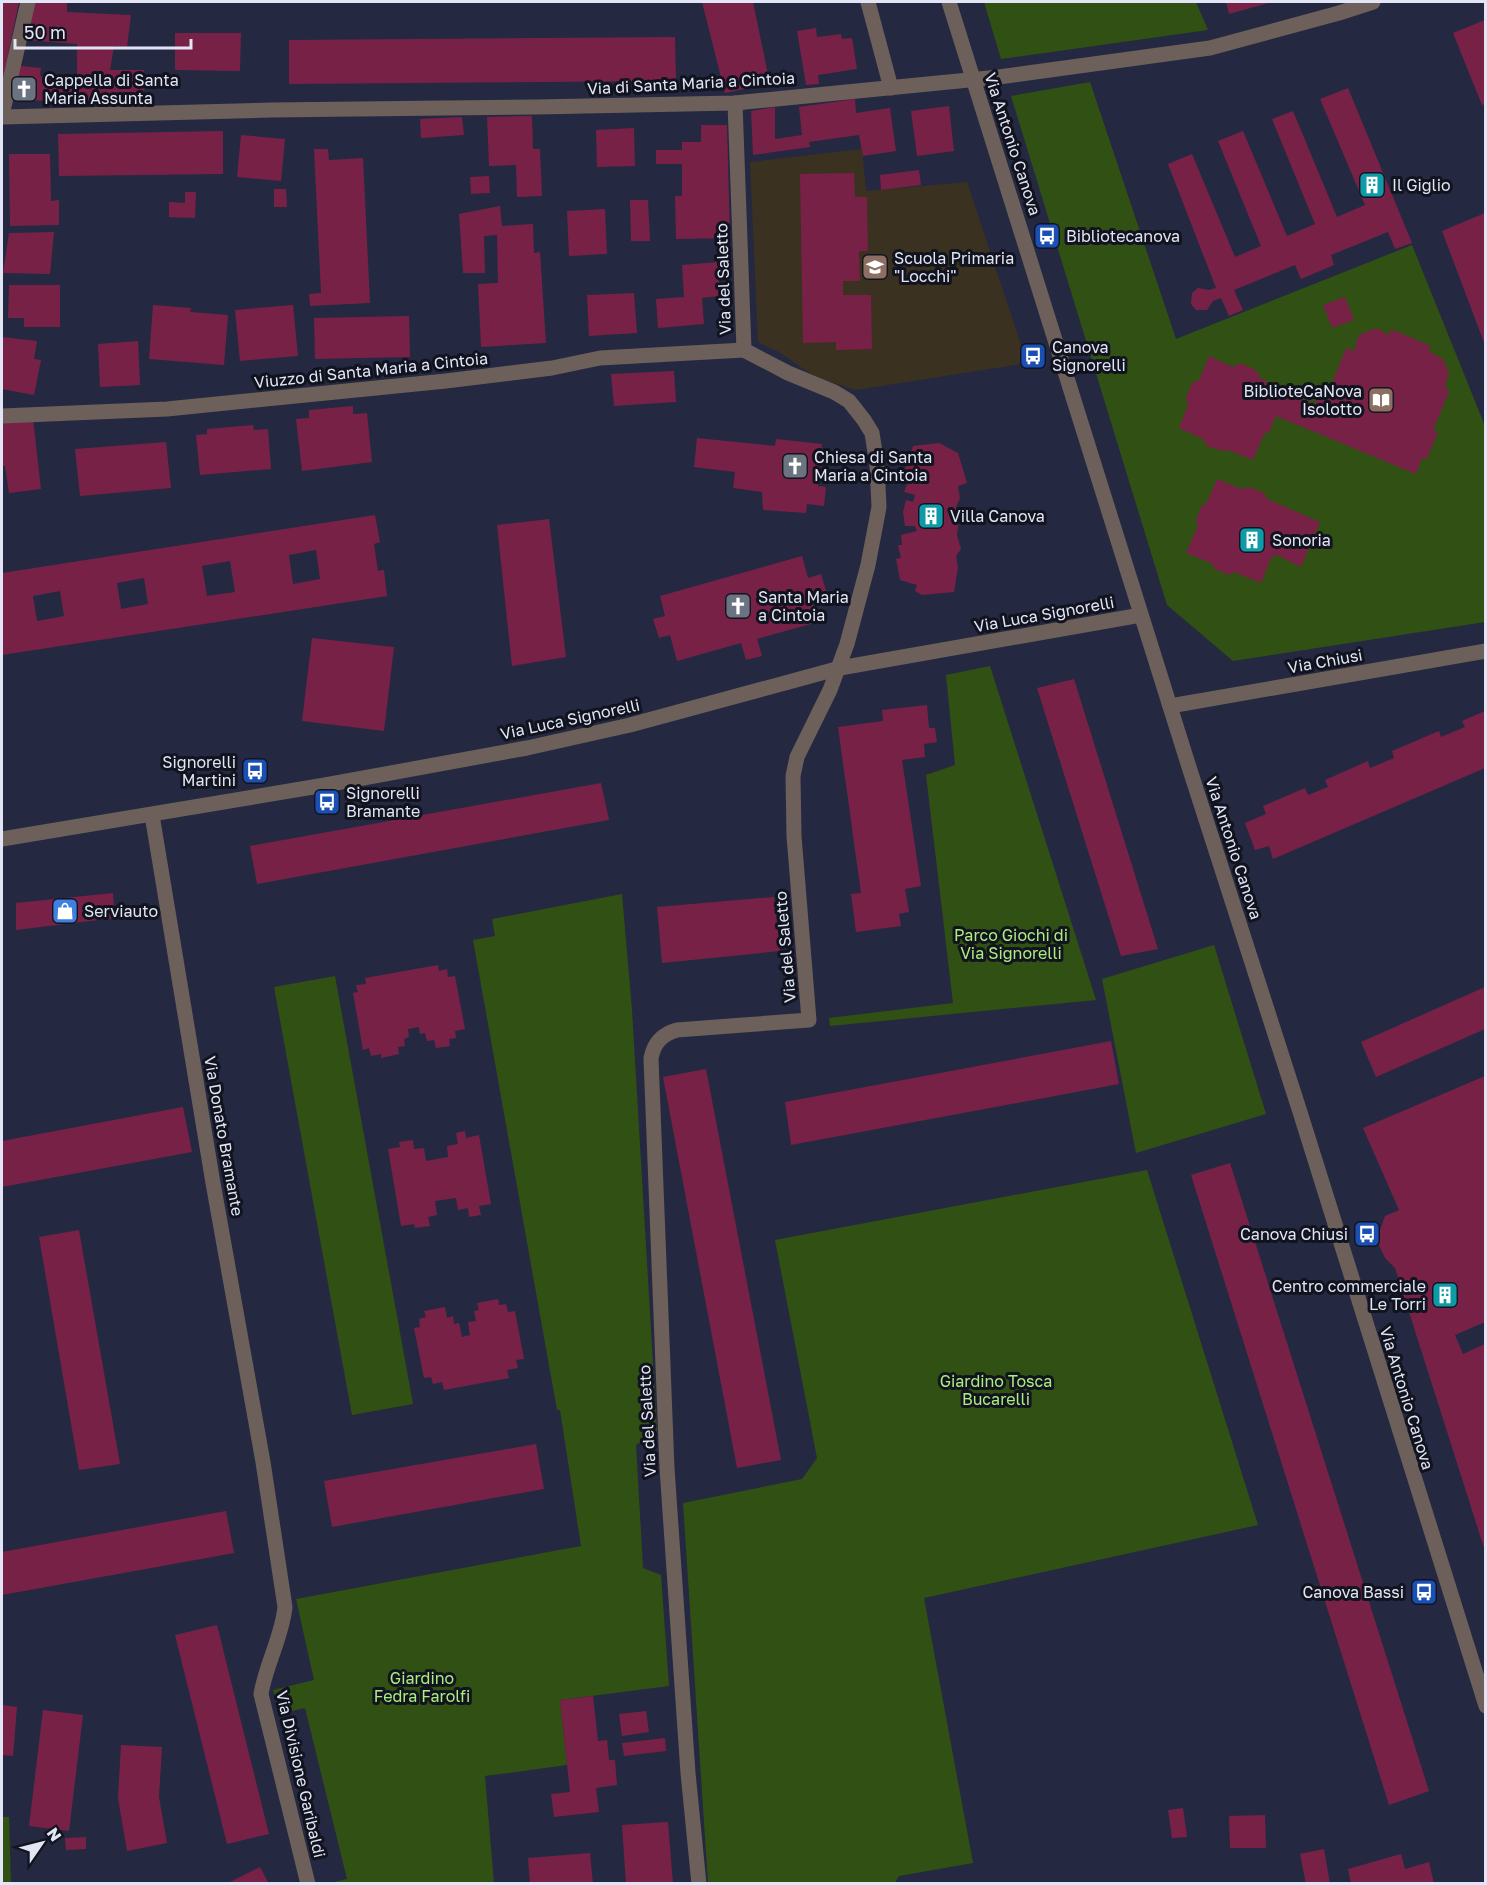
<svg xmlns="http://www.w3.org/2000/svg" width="1487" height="1885" font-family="'Golos Text',sans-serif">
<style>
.education{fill:#3b3121}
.green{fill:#305113}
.building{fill:#782147;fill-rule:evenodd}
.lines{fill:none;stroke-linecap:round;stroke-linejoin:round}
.minor{stroke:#6d605a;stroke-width:15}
.tertiary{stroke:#6d605a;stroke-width:15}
.labels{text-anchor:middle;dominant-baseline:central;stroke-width:6;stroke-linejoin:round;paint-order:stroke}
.poi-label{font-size:16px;fill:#e1e5f5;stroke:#11131e;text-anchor:start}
.street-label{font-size:16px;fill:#e1e5f5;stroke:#11131e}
.park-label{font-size:16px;fill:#aced7e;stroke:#11131e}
</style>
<rect width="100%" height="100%" fill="#242941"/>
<path class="education" d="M 862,149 L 866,191 L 967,182 L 1027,363 L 856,390 L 815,377 L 779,352 L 758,342 L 750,162 Z"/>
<g class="green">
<path d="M 984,2 L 1196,2 L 1208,30 L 1001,59 Z"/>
<path d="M 1090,82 L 1176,339 L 1412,245 L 1485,426 L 1485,622 L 1233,661 L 1167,605 L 1011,96 Z"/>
<path d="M 990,666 L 1096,1000 L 830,1026 L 829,1018 L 953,1003 L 926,775 L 955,765 L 946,675 Z"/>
<path d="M 622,894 L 632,1010 L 657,1431 L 636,1445 L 643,1568 L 661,1575 L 669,1686 L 560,1700 L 567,1765 L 485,1776 L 494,1884 L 330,1883 L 347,1879 L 305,1708 L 279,1714 L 273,1690 L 314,1680 L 296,1599 L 581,1546 L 560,1410 L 557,1410 L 473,940 L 495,936 L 492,919 Z"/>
<path d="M 1214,945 L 1266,1114 L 1136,1153 L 1102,979 Z"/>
<path d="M 335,976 L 413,1404 L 352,1415 L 274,987 Z"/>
<path d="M 1147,1170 L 1258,1525 L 924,1598 L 973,1863 L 899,1876 L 895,1883 L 708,1883 L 683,1503 L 802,1479 L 817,1458 L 775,1240 Z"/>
<path d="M 2,1817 L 9,1817 L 11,1883 L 2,1883 Z"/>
</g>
<g class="building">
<path d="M 2,2 L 19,2 L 2,83 Z"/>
<path d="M 33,2 L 67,2 L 67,12 L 131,15 L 127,47 L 114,46 L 110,70 L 144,70 L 143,107 L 14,99 L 16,78 L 21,66 L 41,68 L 40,76 L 77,78 L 77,44 L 25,40 Z"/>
<path d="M 702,2 L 753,2 L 770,84 L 725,93 Z"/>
<path d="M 1226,2 L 1272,2 L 1229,14 Z"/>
<path d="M 1485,20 L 1485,104 L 1482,105 L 1453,33 Z"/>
<path d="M 816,28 L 817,37 L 841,34 L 842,39 L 852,38 L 857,69 L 818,75 L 819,84 L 806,85 L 797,31 Z"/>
<path d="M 175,33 L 241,33 L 240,71 L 175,70 Z"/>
<path d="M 675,37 L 676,81 L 289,84 L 289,40 Z"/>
<path d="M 1348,88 L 1412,243 L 1395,249 L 1388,232 L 1331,255 L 1334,265 L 1301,279 L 1295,265 L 1234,290 L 1243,310 L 1229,316 L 1221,298 L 1213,301 L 1207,310 L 1196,310 L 1191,304 L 1192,293 L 1198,288 L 1209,290 L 1216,288 L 1168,164 L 1192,154 L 1235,257 L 1261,246 L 1218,141 L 1243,131 L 1287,236 L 1315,224 L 1272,119 L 1293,111 L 1337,217 L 1365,205 L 1320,99 Z"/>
<path d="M 855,99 L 856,113 L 890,108 L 896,151 L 863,156 L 859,135 L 809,142 L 810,147 L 753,155 L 751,111 L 775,107 L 775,139 L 802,135 L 799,107 Z"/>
<path d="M 949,106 L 954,151 L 917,156 L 911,111 Z"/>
<path d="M 532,116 L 533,149 L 540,149 L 542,196 L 517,197 L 516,165 L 489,166 L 487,117 Z"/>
<path d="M 462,117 L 464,135 L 421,138 L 420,119 Z"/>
<path d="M 701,125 L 727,125 L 730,238 L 676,239 L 675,196 L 682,196 L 682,164 L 656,164 L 656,150 L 682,150 L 682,142 L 701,142 Z"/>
<path d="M 634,128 L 635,166 L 597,167 L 596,130 Z"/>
<path d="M 223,131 L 223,174 L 59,176 L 58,134 Z"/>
<path d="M 241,135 L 285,139 L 281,181 L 237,177 Z"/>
<path d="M 314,149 L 328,149 L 329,160 L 363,158 L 370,303 L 310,306 L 309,294 L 321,293 Z"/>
<path d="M 9,154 L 50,154 L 51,201 L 59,200 L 59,225 L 10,226 Z"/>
<path d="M 919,170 L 921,185 L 881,190 L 880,175 Z"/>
<path d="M 854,173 L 855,197 L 867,197 L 868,251 L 859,251 L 860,281 L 843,281 L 843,295 L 871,295 L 872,349 L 836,350 L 836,342 L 803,343 L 800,174 Z"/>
<path d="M 489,176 L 490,193 L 471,194 L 470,177 Z"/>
<path d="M 274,189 L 286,189 L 287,207 L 274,207 Z"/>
<path d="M 185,192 L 196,192 L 195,218 L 169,217 L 169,202 L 185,203 Z"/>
<path d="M 630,200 L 648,200 L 650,241 L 631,241 Z"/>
<path d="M 500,206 L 502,226 L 533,224 L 534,253 L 540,252 L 546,343 L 481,347 L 478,284 L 498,283 L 497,235 L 484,236 L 485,273 L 463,273 L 459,214 Z"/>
<path d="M 605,209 L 607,254 L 569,256 L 567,211 Z"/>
<path d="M 1485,213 L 1485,345 L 1442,231 Z"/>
<path d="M 54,232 L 50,274 L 3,273 L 9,233 Z"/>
<path d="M 718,262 L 720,296 L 702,298 L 704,324 L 658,328 L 656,299 L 684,297 L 682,265 Z"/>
<path d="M 9,285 L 60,285 L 60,327 L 24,327 L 24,318 L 8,318 Z"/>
<path d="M 634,293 L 637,333 L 589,336 L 587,295 Z"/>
<path d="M 1345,297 L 1354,320 L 1332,328 L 1323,305 Z"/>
<path d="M 153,305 L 191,308 L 190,312 L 228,315 L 224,365 L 149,359 Z"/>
<path d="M 293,305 L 298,356 L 240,361 L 235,310 Z"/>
<path d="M 409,316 L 410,357 L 315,359 L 314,318 Z"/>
<path d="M 1376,328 L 1389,335 L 1391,329 L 1431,346 L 1428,351 L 1443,359 L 1449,373 L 1445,385 L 1449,392 L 1433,430 L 1438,432 L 1427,459 L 1422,458 L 1416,474 L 1276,416 L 1269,432 L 1264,434 L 1253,460 L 1228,450 L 1223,451 L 1207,446 L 1203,439 L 1179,428 L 1188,405 L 1186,398 L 1192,383 L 1199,380 L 1209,356 L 1233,367 L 1240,363 L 1256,370 L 1260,378 L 1267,381 L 1266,384 L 1315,404 L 1324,383 L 1331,386 L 1346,348 L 1354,351 L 1359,335 Z"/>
<path d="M 2,337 L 37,341 L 34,359 L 41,360 L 34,395 L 2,389 Z"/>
<path d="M 138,341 L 140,385 L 100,387 L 98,344 Z"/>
<path d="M 674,371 L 676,402 L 614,406 L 611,374 Z"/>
<path d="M 353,406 L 353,414 L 367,413 L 372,462 L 302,471 L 296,419 L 309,418 L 309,410 Z"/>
<path d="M 33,419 L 41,489 L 9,493 L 5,466 L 2,466 L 2,422 Z"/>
<path d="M 253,425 L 254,430 L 268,429 L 271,469 L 200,475 L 196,435 L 207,434 L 207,429 Z"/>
<path d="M 697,438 L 775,446 L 776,439 L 822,444 L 818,486 L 826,487 L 824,506 L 807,504 L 806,513 L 763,510 L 762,492 L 733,488 L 735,472 L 694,467 Z"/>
<path d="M 166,442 L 171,488 L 80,496 L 75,449 Z"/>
<path d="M 939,443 L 958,453 L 967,483 L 958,486 L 960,498 L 956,507 L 959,521 L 957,535 L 961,549 L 956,556 L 958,567 L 954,592 L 922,595 L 915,591 L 917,585 L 900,580 L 896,559 L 901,558 L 898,545 L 902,545 L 901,535 L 917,531 L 915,526 L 905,526 L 903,512 L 906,500 L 913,502 L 915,495 L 904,492 L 908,482 L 902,478 L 913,446 Z"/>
<path d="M 1217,479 L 1242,489 L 1249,487 L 1264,493 L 1267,499 L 1320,522 L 1301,567 L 1277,555 L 1271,558 L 1261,583 L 1234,572 L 1229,575 L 1215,569 L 1211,563 L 1186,553 L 1198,526 L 1196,521 L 1201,506 L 1206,504 Z"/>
<path d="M 375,515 L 380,542 L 374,544 L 378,571 L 384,570 L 387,596 L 2,655 L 2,573 ZM 316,550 L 320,579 L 293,584 L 289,555 ZM 230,561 L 235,592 L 207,596 L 202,566 ZM 144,578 L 148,604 L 121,609 L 117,583 ZM 60,591 L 64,616 L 37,621 L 33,596 Z"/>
<path d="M 549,519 L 566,657 L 512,666 L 497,525 Z"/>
<path d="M 802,556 L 808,578 L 821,574 L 826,591 L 810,595 L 818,622 L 757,639 L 762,656 L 746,660 L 741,643 L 677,661 L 670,635 L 659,638 L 653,619 L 665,616 L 660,596 Z"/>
<path d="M 312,638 L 394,647 L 384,731 L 302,721 Z"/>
<path d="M 1074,679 L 1158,949 L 1121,956 L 1037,688 Z"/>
<path d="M 927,705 L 929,728 L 935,728 L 937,742 L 924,744 L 925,757 L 902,760 L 921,886 L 905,889 L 909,912 L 899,914 L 901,926 L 856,932 L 851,894 L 861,893 L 838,727 L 883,721 L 882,710 Z"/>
<path d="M 1485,711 L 1485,768 L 1273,859 L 1269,846 L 1255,850 L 1245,823 L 1266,814 L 1263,806 L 1305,788 L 1308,795 L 1328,787 L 1325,780 L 1368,761 L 1370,768 L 1394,758 L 1392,751 L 1439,731 L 1441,737 L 1465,727 L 1462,721 Z"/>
<path d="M 601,783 L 609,820 L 257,884 L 250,846 Z"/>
<path d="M 113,893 L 115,918 L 16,930 L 16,903 Z"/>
<path d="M 774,897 L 780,951 L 662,963 L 657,907 Z"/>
<path d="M 438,965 L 439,971 L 447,969 L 448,977 L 455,976 L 465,1029 L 455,1031 L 456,1038 L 449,1039 L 450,1046 L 436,1048 L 434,1040 L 427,1041 L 425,1033 L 420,1034 L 419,1027 L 408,1029 L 409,1037 L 404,1039 L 405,1046 L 398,1047 L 399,1054 L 381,1058 L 381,1054 L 371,1056 L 369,1048 L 363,1050 L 353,993 L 358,992 L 356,985 L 366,984 L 365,978 Z"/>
<path d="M 1485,987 L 1485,1029 L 1376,1077 L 1361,1042 Z"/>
<path d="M 1111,1041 L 1119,1084 L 791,1145 L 785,1102 Z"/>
<path d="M 706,1069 L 781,1460 L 737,1468 L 663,1077 Z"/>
<path d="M 1485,1076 L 1485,1322 L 1455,1335 L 1463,1354 L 1485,1344 L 1485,1551 L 1395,1268 L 1385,1258 L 1379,1245 L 1380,1230 L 1385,1216 L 1399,1210 L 1363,1128 Z"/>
<path d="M 183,1107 L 192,1152 L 2,1187 L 2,1141 Z"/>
<path d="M 465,1131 L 466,1138 L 479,1135 L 491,1204 L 479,1206 L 481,1215 L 469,1217 L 468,1208 L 458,1210 L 456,1198 L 435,1201 L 437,1215 L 428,1217 L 430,1226 L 415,1228 L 414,1224 L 401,1226 L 388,1149 L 400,1147 L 399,1142 L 413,1140 L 414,1149 L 424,1148 L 426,1161 L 448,1157 L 447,1146 L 458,1144 L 456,1133 Z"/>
<path d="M 1230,1163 L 1429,1791 L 1389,1805 L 1191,1175 Z"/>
<path d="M 79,1230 L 120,1464 L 79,1470 L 39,1237 Z"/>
<path d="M 498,1299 L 499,1305 L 506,1304 L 508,1312 L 515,1311 L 524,1359 L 516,1360 L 518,1368 L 507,1370 L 509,1378 L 444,1390 L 442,1382 L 433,1384 L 431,1377 L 424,1378 L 414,1328 L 420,1327 L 419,1319 L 426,1317 L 424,1311 L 445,1307 L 447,1318 L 453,1316 L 454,1324 L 459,1323 L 462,1337 L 470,1335 L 468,1322 L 476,1321 L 474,1311 L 479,1310 L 477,1303 Z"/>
<path d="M 536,1444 L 544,1489 L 332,1527 L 324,1481 Z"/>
<path d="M 226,1511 L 234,1553 L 2,1595 L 2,1552 Z"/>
<path d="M 217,1625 L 269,1834 L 227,1844 L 175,1635 Z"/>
<path d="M 593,1696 L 598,1741 L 607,1740 L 609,1760 L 615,1760 L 617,1785 L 596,1788 L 599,1812 L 554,1817 L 551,1794 L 570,1792 L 560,1700 Z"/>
<path d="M 2,1705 L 17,1707 L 13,1756 L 2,1755 Z"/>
<path d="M 43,1710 L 83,1715 L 69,1831 L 29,1826 Z"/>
<path d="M 646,1711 L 649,1732 L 622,1736 L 619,1714 Z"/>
<path d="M 665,1738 L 666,1751 L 624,1756 L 622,1743 Z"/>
<path d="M 121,1745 L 162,1747 L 159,1797 L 167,1843 L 127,1851 L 118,1798 Z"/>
<path d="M 1183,1808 L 1187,1837 L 1172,1838 L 1168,1810 Z"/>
<path d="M 1265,1815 L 1266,1848 L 1230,1848 L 1229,1816 Z"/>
<path d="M 668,1822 L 673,1884 L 626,1884 L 622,1825 Z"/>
<path d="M 86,1837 L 86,1849 L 66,1850 L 65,1838 Z"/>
<path d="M 1324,1849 L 1330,1884 L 1306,1884 L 1300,1854 Z"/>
<path d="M 590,1853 L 593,1884 L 530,1884 L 528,1858 Z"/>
<path d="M 1401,1854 L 1405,1869 L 1429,1862 L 1434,1884 L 1351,1884 L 1348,1869 Z"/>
<path d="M 260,1867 L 269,1884 L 226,1884 Z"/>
</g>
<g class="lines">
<g class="minor">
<path d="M 868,2 L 891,88"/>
<path d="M 735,103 L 744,350"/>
<path d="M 2,115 L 28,2"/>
<path d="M 2,117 L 271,110 L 536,107 L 735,103 L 999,77 L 1210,48 L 1339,13 L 1373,2"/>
<path d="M 2,416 L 167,409 L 446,381 L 552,368 L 600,358 L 744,350"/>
<path d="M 1170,706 L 1486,651"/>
<path d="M 152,815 L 213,1183 L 263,1462 L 285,1607 C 282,1637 266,1664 261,1694 L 308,1884"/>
<path d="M 2,839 L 325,785 L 527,748 L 630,725 L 840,668 L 1141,615"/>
<path d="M 699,1884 L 688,1773 L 667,1468 L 651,1058 C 654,1043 662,1034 677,1030 L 809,1020 L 794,836 L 793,776 L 797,757 L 830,690 L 847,644 L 868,565 L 879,507 L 877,465 L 872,433 L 864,420 L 849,401 L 834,392 L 788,373 L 744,350"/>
</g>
<path class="tertiary" d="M 949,2 L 1189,767 L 1300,1112 L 1486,1706"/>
</g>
<defs>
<symbol id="church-square" viewBox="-11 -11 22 22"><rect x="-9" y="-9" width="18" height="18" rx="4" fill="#6b7280" stroke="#11131e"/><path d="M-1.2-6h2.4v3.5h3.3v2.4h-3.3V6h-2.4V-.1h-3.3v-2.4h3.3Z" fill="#fff"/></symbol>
<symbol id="building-square" viewBox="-11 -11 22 22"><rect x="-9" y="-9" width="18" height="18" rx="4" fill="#0f9aa8" stroke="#11131e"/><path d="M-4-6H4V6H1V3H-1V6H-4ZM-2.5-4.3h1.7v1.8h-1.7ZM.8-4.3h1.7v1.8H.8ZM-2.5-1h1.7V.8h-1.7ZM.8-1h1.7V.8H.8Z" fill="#fff"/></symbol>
<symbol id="bus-square" viewBox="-11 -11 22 22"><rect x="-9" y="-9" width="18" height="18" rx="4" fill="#1a4fb4" stroke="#11131e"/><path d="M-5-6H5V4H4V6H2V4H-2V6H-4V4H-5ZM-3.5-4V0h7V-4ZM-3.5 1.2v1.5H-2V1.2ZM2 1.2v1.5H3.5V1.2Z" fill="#fff"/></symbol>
<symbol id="school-square" viewBox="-11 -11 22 22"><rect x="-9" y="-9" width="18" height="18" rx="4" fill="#8d6e63" stroke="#11131e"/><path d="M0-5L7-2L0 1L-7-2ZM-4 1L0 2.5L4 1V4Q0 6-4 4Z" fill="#fff"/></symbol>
<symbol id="library-square" viewBox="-11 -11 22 22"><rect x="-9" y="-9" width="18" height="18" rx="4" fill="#8d6e63" stroke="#11131e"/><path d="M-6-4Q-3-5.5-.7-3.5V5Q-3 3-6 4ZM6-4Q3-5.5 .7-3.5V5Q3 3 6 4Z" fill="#fff"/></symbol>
<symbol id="shop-square" viewBox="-11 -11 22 22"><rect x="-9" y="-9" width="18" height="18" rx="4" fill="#3f7fe0" stroke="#11131e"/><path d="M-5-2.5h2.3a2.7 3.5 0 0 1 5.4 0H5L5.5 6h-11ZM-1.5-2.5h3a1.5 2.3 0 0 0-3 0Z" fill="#fff"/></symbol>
</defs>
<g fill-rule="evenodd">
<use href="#church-square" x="9" y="74" width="30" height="30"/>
<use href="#building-square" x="1357" y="170" width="30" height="30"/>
<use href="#bus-square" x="1032" y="221" width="30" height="30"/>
<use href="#school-square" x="860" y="252" width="30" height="30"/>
<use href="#bus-square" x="1018" y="341" width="30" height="30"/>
<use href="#library-square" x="1366" y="385" width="30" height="30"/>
<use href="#church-square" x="780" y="451" width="30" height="30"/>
<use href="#building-square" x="916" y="501" width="30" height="30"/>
<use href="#building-square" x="1237" y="525" width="30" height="30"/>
<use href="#church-square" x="723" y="591" width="30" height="30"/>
<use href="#bus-square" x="240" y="756" width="30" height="30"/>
<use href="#bus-square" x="312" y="787" width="30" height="30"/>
<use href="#shop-square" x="50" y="896" width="30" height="30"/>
<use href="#bus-square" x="1352" y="1219" width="30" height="30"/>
<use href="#building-square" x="1430" y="1280" width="30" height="30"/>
<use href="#bus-square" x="1409" y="1577" width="30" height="30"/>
</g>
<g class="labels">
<g class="poi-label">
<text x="44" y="80">Cappella di Santa<tspan x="44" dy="18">Maria Assunta</tspan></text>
<text x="1392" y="185">Il Giglio</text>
<text x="1066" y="236">Bibliotecanova</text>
<text x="894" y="258">Scuola Primaria<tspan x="894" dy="18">"Locchi"</tspan></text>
<text x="1052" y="347">Canova<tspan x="1052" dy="18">Signorelli</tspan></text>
<text x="1362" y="391" text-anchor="end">BiblioteCaNova<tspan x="1362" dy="18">Isolotto</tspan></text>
<text x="814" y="457">Chiesa di Santa<tspan x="814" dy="18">Maria a Cintoia</tspan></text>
<text x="950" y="516">Villa Canova</text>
<text x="1272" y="540">Sonoria</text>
<text x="758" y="597">Santa Maria<tspan x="758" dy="18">a Cintoia</tspan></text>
<text x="236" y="762" text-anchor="end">Signorelli<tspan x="236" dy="18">Martini</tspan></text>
<text x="346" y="793">Signorelli<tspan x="346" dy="18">Bramante</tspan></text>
<text x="84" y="911">Serviauto</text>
<text x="1348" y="1234" text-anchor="end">Canova Chiusi</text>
<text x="1426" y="1286" text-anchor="end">Centro commerciale<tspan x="1426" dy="18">Le Torri</tspan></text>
<text x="1404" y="1592" text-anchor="end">Canova Bassi</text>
</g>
<g class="street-label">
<text transform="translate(691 83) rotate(-3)">Via di Santa Maria a Cintoia</text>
<text transform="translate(1013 144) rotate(72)">Via Antonio Canova</text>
<text transform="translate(723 279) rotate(-92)">Via del Saletto</text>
<text transform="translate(371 370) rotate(-6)">Viuzzo di Santa Maria a Cintoia</text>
<text transform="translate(1044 614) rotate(-10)">Via Luca Signorelli</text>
<text transform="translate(1325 661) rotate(-10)">Via Chiusi</text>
<text transform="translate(570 719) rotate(-12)">Via Luca Signorelli</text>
<text transform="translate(1234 848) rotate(72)">Via Antonio Canova</text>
<text transform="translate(785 947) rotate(-95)">Via del Saletto</text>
<text transform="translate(224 1136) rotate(80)">Via Donato Bramante</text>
<text transform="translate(1407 1398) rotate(73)">Via Antonio Canova</text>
<text transform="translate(647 1421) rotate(-93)">Via del Saletto</text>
<text transform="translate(301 1774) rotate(77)">Via Divisione Garibaldi</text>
</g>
<g class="park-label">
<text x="1011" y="935">Parco Giochi di<tspan x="1011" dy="18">Via Signorelli</tspan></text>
<text x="996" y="1381">Giardino Tosca<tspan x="996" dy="18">Bucarelli</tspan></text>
<text x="422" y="1678">Giardino<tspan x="422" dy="18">Fedra Farolfi</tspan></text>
</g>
</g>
<rect width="1487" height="1885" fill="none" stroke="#e1e5f5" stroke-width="6"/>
<g transform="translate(42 1843) rotate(55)" stroke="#11131e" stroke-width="4.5" paint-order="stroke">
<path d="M0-4.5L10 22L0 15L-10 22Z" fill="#e1e5f5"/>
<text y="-9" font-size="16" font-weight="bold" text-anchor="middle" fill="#e1e5f5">N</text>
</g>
<path d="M15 39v9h176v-9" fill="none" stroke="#e1e5f5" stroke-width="3"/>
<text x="24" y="39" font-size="18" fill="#e1e5f5" stroke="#11131e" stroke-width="4.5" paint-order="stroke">50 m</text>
</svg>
